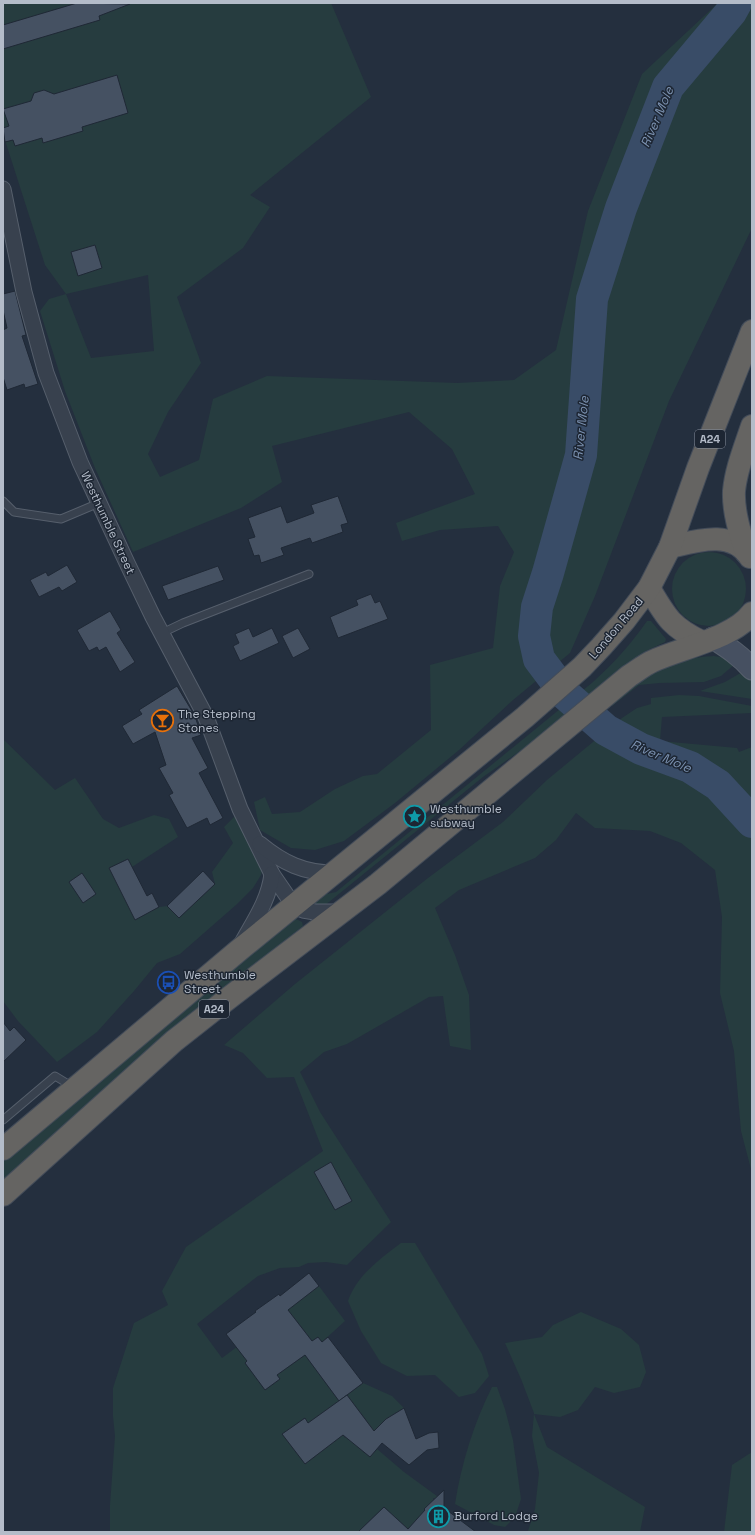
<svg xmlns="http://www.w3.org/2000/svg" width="755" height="1535" font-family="'Space Grotesk',sans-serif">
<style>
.green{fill:#263c3f;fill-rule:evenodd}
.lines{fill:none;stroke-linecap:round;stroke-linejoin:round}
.river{stroke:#394c67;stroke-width:32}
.building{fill:#455162;stroke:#1f2835}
.service-casing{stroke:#565f6c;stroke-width:9}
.minor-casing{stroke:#565f6c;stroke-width:17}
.secondary-casing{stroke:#565f6c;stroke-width:23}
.trunk-casing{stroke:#434c59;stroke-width:24}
.service{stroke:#38414e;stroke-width:7}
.minor{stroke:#38414e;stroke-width:15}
.secondary{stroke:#465061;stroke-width:21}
.trunk{stroke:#656462;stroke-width:22}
.labels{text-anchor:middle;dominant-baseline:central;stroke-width:3;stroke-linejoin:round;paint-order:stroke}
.shield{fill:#1d2633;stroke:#878f9c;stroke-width:1}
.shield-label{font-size:11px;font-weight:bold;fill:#b4bcc9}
.street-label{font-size:12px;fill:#b4bcc9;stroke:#1d2633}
.poi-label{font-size:12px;fill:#b4bcc9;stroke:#1d2633;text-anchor:start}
.water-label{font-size:13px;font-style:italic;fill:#7c92b1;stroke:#1d2633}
</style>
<rect width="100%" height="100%" fill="#242f3e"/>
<g class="green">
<path d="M 3,3 L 331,3 L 371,97 L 250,195 L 270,207 L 243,248 L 177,297 L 201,363 L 168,412 L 148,454 L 160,477 L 199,460 L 213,399 L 267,376 L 457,383 L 514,380 L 556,350 L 588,211 L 642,74 L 718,3 L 752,3 L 752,228 L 669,401 L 595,596 L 570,653 L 513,700 L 459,750 L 395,803 L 344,841 L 315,850 L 291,848 L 260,830 L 254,802 L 265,797 L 272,814 L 300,812 L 335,789 L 363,776 L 377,774 L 431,730 L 430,665 L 493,648 L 500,586 L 514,552 L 498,526 L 440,530 L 402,541 L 396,523 L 475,494 L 452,449 L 409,412 L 272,446 L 282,482 L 241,508 L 133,552 L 95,468 L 65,391 L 40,311 L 49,299 L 66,294 L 45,265 L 3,134 ZM 148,275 L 154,351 L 91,358 L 66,294 Z"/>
<circle cx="709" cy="589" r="37"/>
<path d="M 647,621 L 651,621 L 666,639 L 665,642 L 644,652 L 622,668 L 530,744 L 483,777 L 329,902 L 324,906 L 315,906 L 312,903 L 322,895 L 336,892 L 593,682 C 614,663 631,644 647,621 Z"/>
<path d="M 714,656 L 726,658 L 735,664 L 721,676 L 704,682 L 659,683 L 639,685 L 612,706 L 610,702 C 644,676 669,658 714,656 Z"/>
<path d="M 744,671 L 752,678 L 752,699 L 700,691 L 725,682 Z"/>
<path d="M 679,695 L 699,696 L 752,706 L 752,713 L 662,717 L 660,741 L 737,748 L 739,752 L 752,747 L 752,1173 L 741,1131 L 734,1051 L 720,993 L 722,917 L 715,870 L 681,843 L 650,831 L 595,828 L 576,813 L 556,840 L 535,858 L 459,890 L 435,908 L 455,955 L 469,995 L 471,1050 L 450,1046 L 443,996 L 429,997 L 347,1044 L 324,1052 L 300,1072 L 320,1112 L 391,1222 L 347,1265 L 326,1262 L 308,1263 L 299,1267 L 280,1268 L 258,1276 L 197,1324 L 222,1358 L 319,1286 L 345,1321 L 322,1342 L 318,1337 L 312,1341 L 296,1320 L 261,1351 L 245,1363 L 265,1390 L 280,1379 L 277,1375 L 305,1355 L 339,1401 L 308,1423 L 304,1418 L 283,1435 L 305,1464 L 335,1441 L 336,1427 L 345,1438 L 367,1421 L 347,1395 L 363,1383 L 392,1396 L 404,1408 L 386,1419 L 359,1448 L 370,1457 L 377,1449 L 404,1472 L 441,1499 L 433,1498 L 434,1503 L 424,1509 L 425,1512 L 408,1529 L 384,1507 L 364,1526 L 370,1532 L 110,1532 L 110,1505 L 115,1436 L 113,1416 L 113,1388 L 134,1323 L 168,1305 L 162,1291 L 186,1247 L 323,1151 L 294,1077 L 267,1078 L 243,1053 L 224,1045 L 295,984 L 428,878 L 503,822 L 547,780 L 622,718 L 637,708 L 651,704 L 651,698 Z"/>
<path d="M 3,739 L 55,790 L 75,778 L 103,819 L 119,828 L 154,815 L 169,819 L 178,837 L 132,867 L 127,859 L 109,868 L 135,919 L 159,907 L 167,906 L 179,918 L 215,884 L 212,872 L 233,843 L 224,827 L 235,816 L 263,867 L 261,875 L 253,888 L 236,905 L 180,954 L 157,963 L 134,991 L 97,1032 L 57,1062 L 18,1021 L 3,1001 Z"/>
<path d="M 294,918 L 302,922 L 303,926 L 252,968 L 3,1182 L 3,1161 Z"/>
<path d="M 401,1243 L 415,1243 L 482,1354 L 489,1376 L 475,1393 L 459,1397 L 435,1375 L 407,1376 L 381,1363 L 361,1331 L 348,1301 C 357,1275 380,1259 401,1243 Z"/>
<path d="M 581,1312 L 621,1329 L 639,1345 L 646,1372 L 640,1387 L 614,1393 L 595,1387 L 578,1410 L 560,1417 L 534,1414 L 547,1447 L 645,1507 L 640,1532 L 526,1532 L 528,1531 L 535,1509 L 539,1473 L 532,1436 L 534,1413 L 521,1379 L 505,1343 L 542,1337 L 553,1325 Z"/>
<path d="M 492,1387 L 497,1387 L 505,1409 L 513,1440 L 521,1499 L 515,1517 L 505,1527 L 494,1525 L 455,1504 C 461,1464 474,1423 492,1387 Z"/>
<path d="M 752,1452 L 752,1532 L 724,1532 L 732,1465 Z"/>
</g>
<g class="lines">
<path class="river" d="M 736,3 L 731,12 L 668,87 L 621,208 L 592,299 L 581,455 L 548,573 L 537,607 L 534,636 L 539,659 L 566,695 L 606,730 L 641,749 L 690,767 L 718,785 L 752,822"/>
</g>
<g class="building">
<path d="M 77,3 L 130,4 L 99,16 L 100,20 L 3,49 L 3,25 Z"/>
<path d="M 117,75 L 128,113 L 82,127 L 83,131 L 43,143 L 42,138 L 15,146 L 13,140 L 5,142 L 3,128 L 9,126 L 3,109 L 31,101 L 34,93 L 44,90 L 54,94 Z"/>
<path d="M 95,245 L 102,268 L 78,276 L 71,252 Z"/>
<path d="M 15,291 L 26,335 L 22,336 L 38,384 L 25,388 L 24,384 L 7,390 L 3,377 L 3,330 L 7,328 L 3,310 L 3,294 Z"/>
<path d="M 338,496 L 348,523 L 341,525 L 343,532 L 312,543 L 310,538 L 281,548 L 284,555 L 261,563 L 259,555 L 254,556 L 248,539 L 255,537 L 248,518 L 281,506 L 287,523 L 314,513 L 311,505 Z"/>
<path d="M 67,565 L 77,582 L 62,591 L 59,587 L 39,597 L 30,580 L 46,572 L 48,576 Z"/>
<path d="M 218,566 L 224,580 L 168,600 L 162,586 Z"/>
<path d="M 371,594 L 375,603 L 380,601 L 388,619 L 338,638 L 330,617 L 358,605 L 356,600 Z"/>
<path d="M 110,611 L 121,630 L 117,633 L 135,662 L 120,672 L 106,647 L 99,651 L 97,647 L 89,651 L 77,630 Z"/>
<path d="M 249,628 L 253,637 L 272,628 L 279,643 L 240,661 L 233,646 L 239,643 L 235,634 Z"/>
<path d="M 298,628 L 310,649 L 293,658 L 282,636 Z"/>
<path d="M 177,686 L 195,716 L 201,735 L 192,738 L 208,768 L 199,773 L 223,818 L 210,825 L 207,818 L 187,828 L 169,795 L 173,793 L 159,768 L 166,765 L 155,732 L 133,744 L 122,726 L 142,714 L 139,710 Z"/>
<path d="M 128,859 L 147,896 L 152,893 L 159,907 L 135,920 L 109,868 Z"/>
<path d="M 203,871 L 215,884 L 179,918 L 167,906 Z"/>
<path d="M 82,873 L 96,894 L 83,903 L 69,882 Z"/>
<path d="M 3,1022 L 10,1031 L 14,1027 L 26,1040 L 3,1062 Z"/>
<path d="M 331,1162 L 352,1201 L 335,1210 L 314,1172 Z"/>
<path d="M 309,1273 L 319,1286 L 288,1310 L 312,1341 L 318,1337 L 322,1342 L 328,1337 L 363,1383 L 339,1401 L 305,1355 L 277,1375 L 280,1379 L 265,1390 L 245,1363 L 247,1361 L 226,1334 L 256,1312 L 255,1311 L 279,1294 L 280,1296 Z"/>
<path d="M 347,1395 L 374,1431 L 386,1419 L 404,1408 L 416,1439 L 429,1433 L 438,1432 L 439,1448 L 427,1450 L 409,1465 L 382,1443 L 370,1457 L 343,1435 L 305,1464 L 282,1434 L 305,1418 L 308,1423 Z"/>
<path d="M 444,1490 L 444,1508 L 476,1532 L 358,1532 L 384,1507 L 408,1529 L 425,1510 L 424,1509 Z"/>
</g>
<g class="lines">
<defs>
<g id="service">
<path d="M 3,501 L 14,512 L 61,519 L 99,503"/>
<path d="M 162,633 L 183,623 L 309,574"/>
<path d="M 3,1120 L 55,1076 L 73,1087"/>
</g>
<g id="minor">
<path d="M 3,189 L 24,292 L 46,373 L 80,462 L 127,563 L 153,617 L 206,717 L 240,809 L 272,874 L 294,906 L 303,910 L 315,912 L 341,912"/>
<path d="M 260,844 C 283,863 304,873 334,873"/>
<path d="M 242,943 C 254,921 269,900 272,874"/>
</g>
<path id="secondary" d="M 713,638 C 727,647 741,656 752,669"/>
<g id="trunk">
<path d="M 670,547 C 696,541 732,529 750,557"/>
<path d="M 746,552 C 740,533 733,511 734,491 C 736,469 745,447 752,426"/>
<path d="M 649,588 C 666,617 671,627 702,642"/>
<path d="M 3,1149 L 238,951 L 525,717 L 582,667 L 601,647 L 624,621 L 649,588 L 670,547 L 698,468 L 752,331"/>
<path d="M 3,1195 L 174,1041 L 230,997 L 378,884 L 629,676 C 637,671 644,665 653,661 C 681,648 734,638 752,613"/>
</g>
</defs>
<use href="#service" class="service-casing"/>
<use href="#minor" class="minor-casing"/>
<use href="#secondary" class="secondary-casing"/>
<use href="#trunk" class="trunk-casing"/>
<use href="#service" class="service"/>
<use href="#minor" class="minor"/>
<use href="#secondary" class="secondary"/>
<use href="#trunk" class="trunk"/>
</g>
<defs>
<symbol id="bar-ring" viewBox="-11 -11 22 22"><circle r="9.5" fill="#1d2633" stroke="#e8710a" stroke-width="1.5"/><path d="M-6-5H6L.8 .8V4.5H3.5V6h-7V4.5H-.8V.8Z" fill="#e8710a"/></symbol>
<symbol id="sight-ring" viewBox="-11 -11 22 22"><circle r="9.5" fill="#1d2633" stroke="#0f9aa8" stroke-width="1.5"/><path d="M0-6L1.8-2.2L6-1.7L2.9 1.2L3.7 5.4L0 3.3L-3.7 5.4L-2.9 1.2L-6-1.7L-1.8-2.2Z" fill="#0f9aa8"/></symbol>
<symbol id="bus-ring" viewBox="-11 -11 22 22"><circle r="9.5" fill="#1d2633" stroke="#1a4fb4" stroke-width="1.5"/><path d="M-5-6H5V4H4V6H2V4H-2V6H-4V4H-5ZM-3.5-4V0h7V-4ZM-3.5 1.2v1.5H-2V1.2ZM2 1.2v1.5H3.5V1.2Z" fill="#1a4fb4"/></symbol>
<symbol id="building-ring" viewBox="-11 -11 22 22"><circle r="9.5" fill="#1d2633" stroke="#0f9aa8" stroke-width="1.5"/><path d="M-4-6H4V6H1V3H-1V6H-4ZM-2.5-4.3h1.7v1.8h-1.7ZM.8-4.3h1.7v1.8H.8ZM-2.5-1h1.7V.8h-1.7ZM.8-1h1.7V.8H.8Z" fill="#0f9aa8"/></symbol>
</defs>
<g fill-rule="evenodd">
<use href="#bar-ring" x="150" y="708" width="25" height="25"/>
<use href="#sight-ring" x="402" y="804" width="25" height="25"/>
<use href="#bus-ring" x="156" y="970" width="25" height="25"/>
<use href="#building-ring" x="426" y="1504" width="25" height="25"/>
</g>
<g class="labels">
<g class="shield">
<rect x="695" y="430" width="30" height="18" rx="3"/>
<rect x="199" y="1000" width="30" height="18" rx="3"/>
</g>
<g class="shield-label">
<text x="710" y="439">A24</text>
<text x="214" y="1009">A24</text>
</g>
<g class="street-label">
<text transform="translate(108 523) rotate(65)">Westhumble Street</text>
<text transform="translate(616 628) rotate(-50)">London Road</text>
</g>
<g class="poi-label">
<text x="178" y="714">The Stepping<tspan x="178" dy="14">Stones</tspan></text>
<text x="430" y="809">Westhumble<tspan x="430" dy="14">subway</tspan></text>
<text x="184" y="975">Westhumble<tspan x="184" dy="14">Street</tspan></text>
<text x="454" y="1516">Burford Lodge</text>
</g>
<g class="water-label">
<text transform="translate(657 117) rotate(-67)">River Mole</text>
<text transform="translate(581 428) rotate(-84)">River Mole</text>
<text transform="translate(661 756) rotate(23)">River Mole</text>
</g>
</g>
<rect width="755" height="1535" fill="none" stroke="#b4bcc9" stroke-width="8"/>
</svg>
